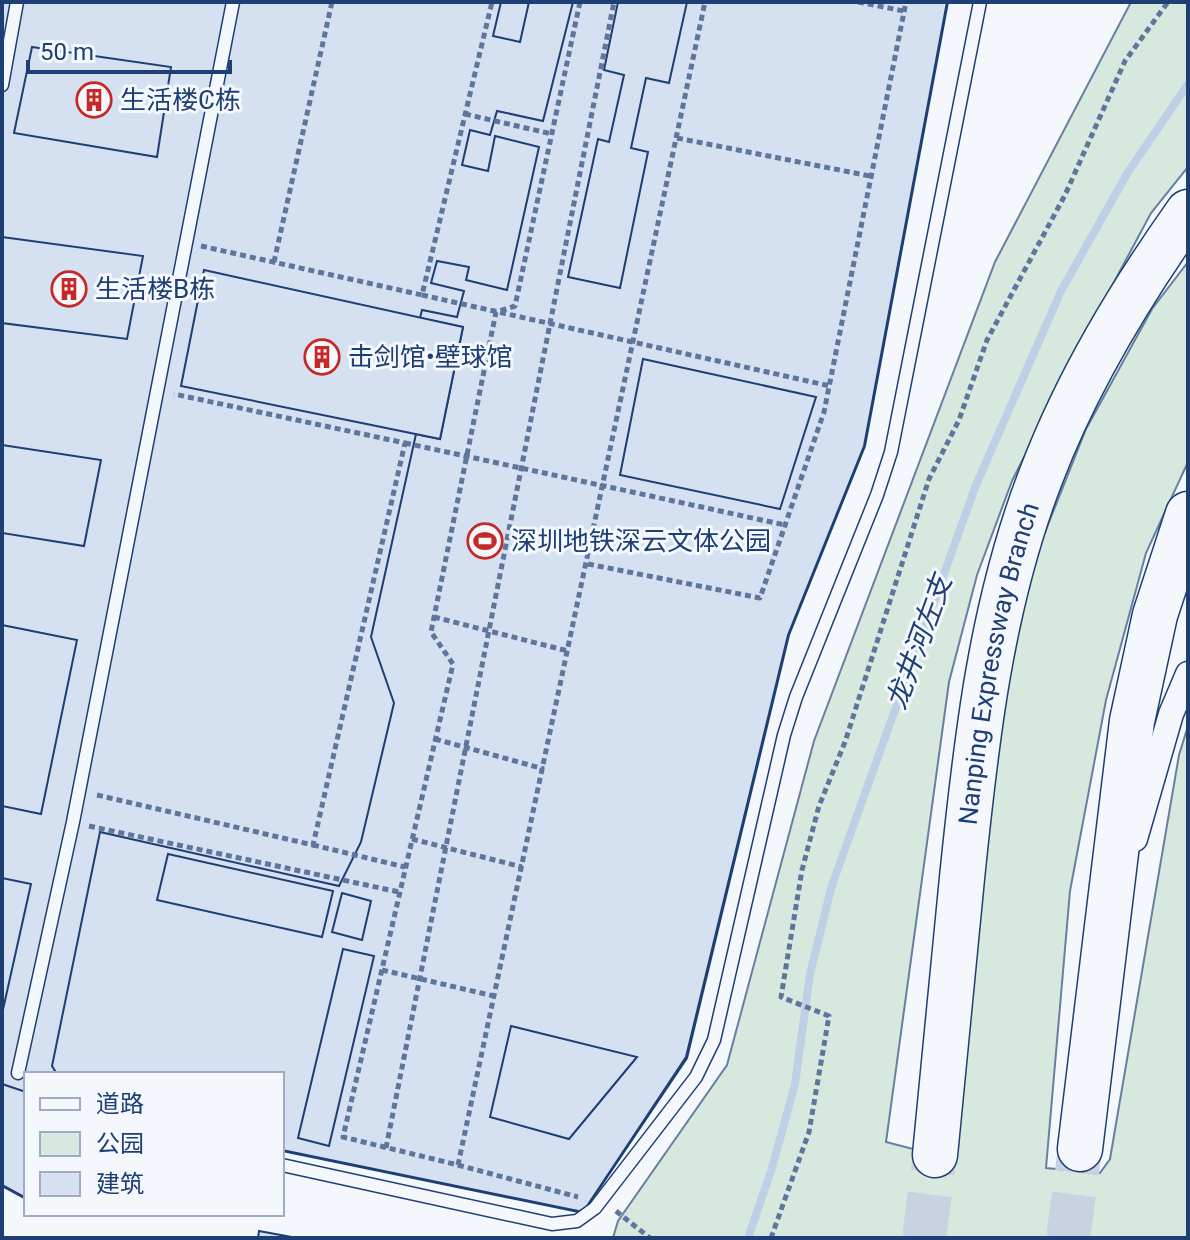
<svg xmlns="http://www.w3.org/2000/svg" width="1190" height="1240" font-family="Roboto,'Noto Sans SC',sans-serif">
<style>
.green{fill:#d7e8df;stroke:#687fa3;stroke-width:2}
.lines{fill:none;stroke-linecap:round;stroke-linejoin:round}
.stream{stroke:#bed0e5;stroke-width:8}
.building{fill:#d5e0f0;stroke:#1d3f73;stroke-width:2}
.highway-tunnel{stroke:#c9d2e0;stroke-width:44;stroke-dasharray:44 22;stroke-linecap:butt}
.lane-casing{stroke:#1d3f73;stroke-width:15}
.street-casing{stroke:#1d3f73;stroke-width:27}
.highway-casing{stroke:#1d3f73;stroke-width:47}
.path{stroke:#5e769c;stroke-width:5;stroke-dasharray:6 4;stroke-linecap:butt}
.lane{stroke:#f4f7fb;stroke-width:12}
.street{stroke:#f4f7fb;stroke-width:24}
.highway{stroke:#f4f7fb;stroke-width:44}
.labels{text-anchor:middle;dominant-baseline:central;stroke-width:6;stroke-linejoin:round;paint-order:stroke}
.poi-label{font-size:26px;fill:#1d3f73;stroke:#f4f7fb;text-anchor:start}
.street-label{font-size:26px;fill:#1d3f73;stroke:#f4f7fb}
.water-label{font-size:28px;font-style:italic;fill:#1d3f73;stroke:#f4f7fb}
</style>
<rect width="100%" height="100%" fill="#f4f7fb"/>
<path class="green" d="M 1131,2 L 1188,2 L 1188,167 L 1151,213 L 1082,342 L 1012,481 L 977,575 L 949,682 L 886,1142 L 944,1157 L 995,728 L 1026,580 L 1086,429 L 1152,309 L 1188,262 L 1188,462 L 1146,553 L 1106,700 L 1070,891 L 1046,1168 L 1100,1173 L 1110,1159 L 1179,755 L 1188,726 L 1188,1238 L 613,1238 L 618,1221 L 727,1065 L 814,741 L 995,262 Z"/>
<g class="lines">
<path class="stream" d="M 748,1238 L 772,1168 L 795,1084 L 810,974 L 832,885 L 976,485 L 1061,291 L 1128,172 L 1188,84"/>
</g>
<g class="building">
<path d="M 2,2 L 948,2 L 865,446 L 789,635 L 687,1058 L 583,1213 L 282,1151 L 282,1074 L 26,1074 L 26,1199 L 2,1186 Z"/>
<path d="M 501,2 L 529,2 L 520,42 L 493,36 Z"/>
<path d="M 573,2 L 947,2 L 864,446 L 788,635 L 686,1057 L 583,1212 L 282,1150 L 282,1074 L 57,1074 L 52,1066 L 100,832 L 339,886 L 361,842 L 394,703 L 371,637 L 416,434 L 440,439 L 463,327 L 420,318 L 422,310 L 457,317 L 464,291 L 431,283 L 437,261 L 469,267 L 466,280 L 507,290 L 539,147 L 495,136 L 488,171 L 462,165 L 470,130 L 490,135 L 497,111 L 543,121 Z"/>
<path d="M 618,2 L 687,2 L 669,83 L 646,78 L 631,148 L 648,152 L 620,288 L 568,277 L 598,139 L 609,142 L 624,75 L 604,70 Z"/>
<path d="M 32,47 L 171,67 L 157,157 L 14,133 Z"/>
<path d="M 2,237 L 143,256 L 127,339 L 2,323 Z"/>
<path d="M 204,270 L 463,327 L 440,439 L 181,386 Z"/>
<path d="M 643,359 L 816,397 L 780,509 L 620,475 Z"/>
<path d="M 2,445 L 101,460 L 84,546 L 2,533 Z"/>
<path d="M 2,625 L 77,640 L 41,814 L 2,806 Z"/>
<path d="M 168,854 L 333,891 L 322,937 L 157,900 Z"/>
<path d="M 2,878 L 31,884 L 2,1014 Z"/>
<path d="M 342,893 L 371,901 L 362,940 L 332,932 Z"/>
<path d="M 343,949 L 374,956 L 329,1146 L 298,1138 Z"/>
<path d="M 511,1026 L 637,1057 L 569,1139 L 490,1117 Z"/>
<path d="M 2,1084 L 26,1092 L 26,1198 L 2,1185 Z"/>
<path d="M 259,1231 L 297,1238 L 258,1238 Z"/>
</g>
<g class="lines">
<g class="highway-tunnel">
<path d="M 924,1238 L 935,1155"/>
<path d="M 1068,1238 L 1080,1149"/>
</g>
<defs>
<g id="lane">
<path d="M 2,85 L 17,2"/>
<path d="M 18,1073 L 73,822 L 233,2"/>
<path d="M 282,1165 L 552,1224 L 577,1221 L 595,1208 L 696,1077 L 714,1040 L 784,735 L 796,697 L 877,495 L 891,452 L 980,2"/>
</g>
<path id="street" d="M 1135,839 L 1171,714 L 1188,674"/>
<g id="highway">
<path d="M 1080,1149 L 1132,721 L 1155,615 L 1188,514"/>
<path id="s1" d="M 935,1155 C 944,1062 953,970 962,878 C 976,741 991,605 1041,476 C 1077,381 1130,294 1188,212"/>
</g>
</defs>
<use href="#lane" class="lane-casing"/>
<use href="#street" class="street-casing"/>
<use href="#highway" class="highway-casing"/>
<g class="path">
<path d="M 580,2 L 515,306 L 496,312 L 431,632 L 453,664 L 343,1137 L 458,1165 L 705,2"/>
<path d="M 858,2 L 904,11"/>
<path d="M 465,114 L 552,134"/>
<path d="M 677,138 L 870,176"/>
<path d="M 201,246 L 422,295 L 492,2"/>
<path d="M 274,262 L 332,2"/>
<path d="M 422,295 L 830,386"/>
<path d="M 405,443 L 785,525"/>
<path d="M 588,564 L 760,598 L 824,412 L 906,2"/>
<path d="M 434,617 L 568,651"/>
<path d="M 435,739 L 544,769"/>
<path d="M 97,795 L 313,845 L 405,443 L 174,394"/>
<path d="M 89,826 L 399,892"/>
<path d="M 412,839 L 522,867"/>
<path d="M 313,845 L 405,867"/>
<path d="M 382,970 L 494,996"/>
<path d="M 386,1148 L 614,2"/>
<path d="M 458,1165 L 578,1197"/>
<path d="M 616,1211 L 650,1238"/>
<path d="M 771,1238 L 809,1132 L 829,1016 L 781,997 L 802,870 L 819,806 L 845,742 L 929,479 L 959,420 L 987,340 L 1065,195 L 1125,61 L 1168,2"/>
</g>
<use href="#lane" class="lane"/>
<use href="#street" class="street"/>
<use href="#highway" class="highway"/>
</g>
<defs>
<symbol id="building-ring" viewBox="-11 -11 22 22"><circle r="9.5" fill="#f4f7fb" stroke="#c62828" stroke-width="1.5"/><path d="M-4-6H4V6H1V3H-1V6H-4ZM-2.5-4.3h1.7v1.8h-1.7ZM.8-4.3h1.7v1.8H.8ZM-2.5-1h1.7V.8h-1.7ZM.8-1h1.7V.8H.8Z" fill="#c62828"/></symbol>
<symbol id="stadium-ring" viewBox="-11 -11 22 22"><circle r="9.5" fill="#f4f7fb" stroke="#c62828" stroke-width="1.5"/><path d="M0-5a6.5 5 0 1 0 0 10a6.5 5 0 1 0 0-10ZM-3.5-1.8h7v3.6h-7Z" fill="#c62828"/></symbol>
</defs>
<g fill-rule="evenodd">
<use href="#building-ring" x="74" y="80" width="40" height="40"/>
<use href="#building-ring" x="49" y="269" width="40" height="40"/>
<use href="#building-ring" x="302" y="337" width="40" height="40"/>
<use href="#stadium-ring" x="465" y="521" width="40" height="40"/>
</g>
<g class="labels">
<g class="poi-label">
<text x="120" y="100">生活楼C栋</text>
<text x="95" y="289">生活楼B栋</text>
<text x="348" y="357">击剑馆•壁球馆</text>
<text x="511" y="541">深圳地铁深云文体公园</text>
</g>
<g class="street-label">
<text stroke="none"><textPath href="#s1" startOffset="496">Nanping Expressway Branch</textPath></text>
</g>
<g class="water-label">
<text transform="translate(919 642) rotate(-70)">龙井河左支</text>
</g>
</g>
<rect width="1190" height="1240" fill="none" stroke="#1d3f73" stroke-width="8"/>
<rect x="24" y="1072" width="260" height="144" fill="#f4f7fb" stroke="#9eadc5" stroke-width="2"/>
<rect x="40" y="1098" width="40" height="12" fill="#f4f7fb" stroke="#9eadc5" stroke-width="2"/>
<text x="96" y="1112" font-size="24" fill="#1d3f73">道路</text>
<rect x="40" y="1132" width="40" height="24" fill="#d7e8df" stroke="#9eadc5" stroke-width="2"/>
<text x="96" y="1152" font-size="24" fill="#1d3f73">公园</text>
<rect x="40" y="1172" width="40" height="24" fill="#d5e0f0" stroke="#9eadc5" stroke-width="2"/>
<text x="96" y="1192" font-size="24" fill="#1d3f73">建筑</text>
<path d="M28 60v12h202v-12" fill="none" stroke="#1d3f73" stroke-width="4"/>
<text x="40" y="60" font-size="24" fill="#1d3f73" stroke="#f4f7fb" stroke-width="6" paint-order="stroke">50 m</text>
</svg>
